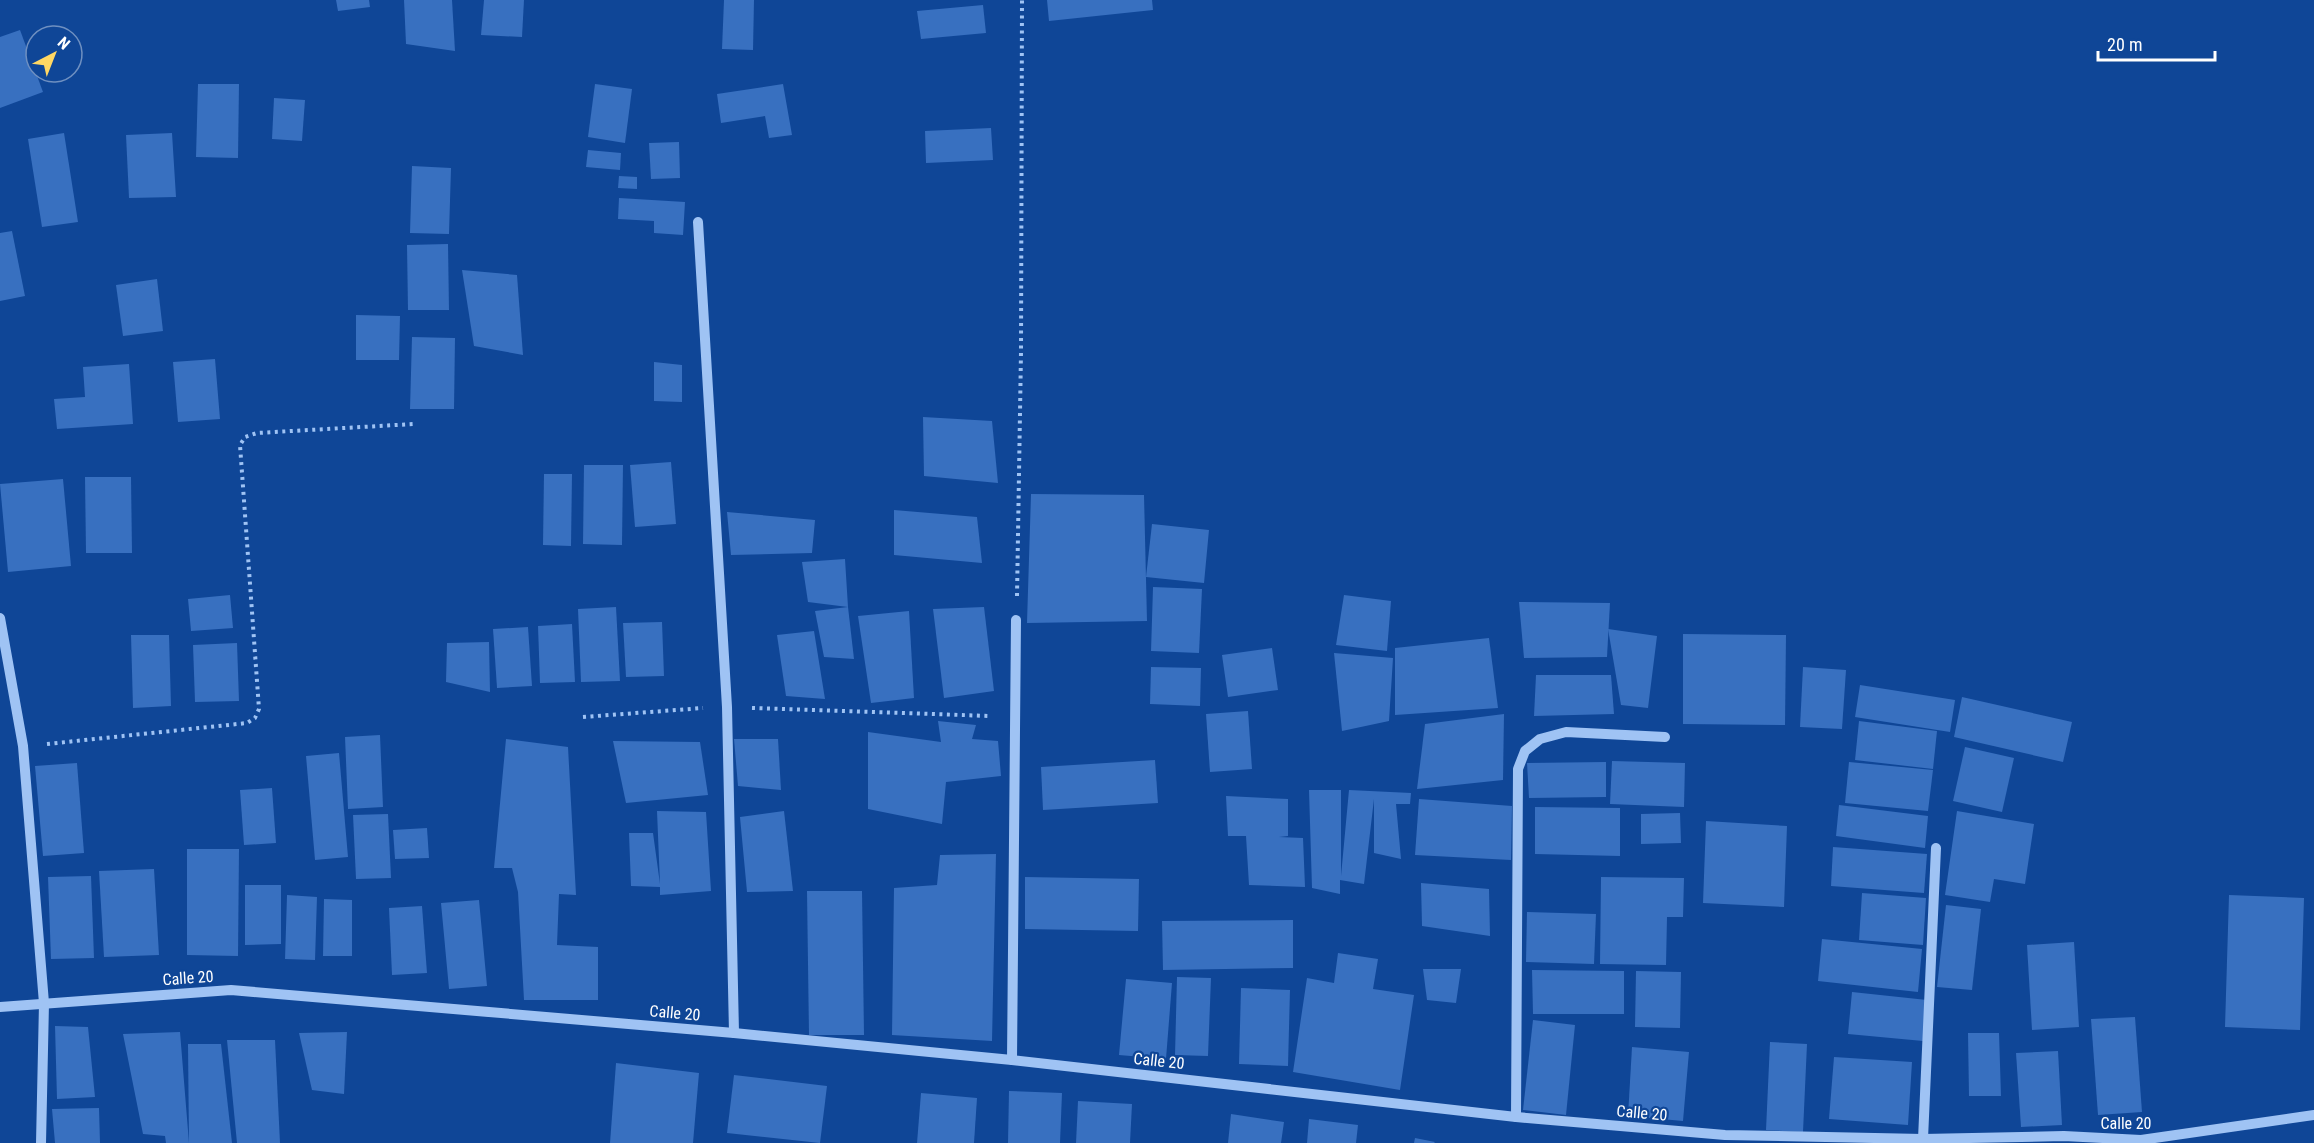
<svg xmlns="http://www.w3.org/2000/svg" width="2314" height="1143" font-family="'Roboto Condensed',sans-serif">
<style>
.building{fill:#3870c0}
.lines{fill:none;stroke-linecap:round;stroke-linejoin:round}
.path{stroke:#9fc3f4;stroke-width:4;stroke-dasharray:3 4.5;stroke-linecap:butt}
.minor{stroke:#9fc3f4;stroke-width:10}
.labels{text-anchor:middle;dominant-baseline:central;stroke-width:4.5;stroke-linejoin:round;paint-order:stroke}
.street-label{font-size:16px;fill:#fff;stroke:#0f4697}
</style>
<rect width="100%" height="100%" fill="#0f4697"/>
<g class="building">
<path d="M 336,0 L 369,0 L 370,7 L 338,11 Z"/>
<path d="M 404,0 L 452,0 L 455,51 L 406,44 Z"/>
<path d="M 484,0 L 524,0 L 522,37 L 481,35 Z"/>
<path d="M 724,0 L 754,0 L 753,50 L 722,49 Z"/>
<path d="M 1047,0 L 1152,0 L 1153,10 L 1049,21 Z"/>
<path d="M 983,5 L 986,33 L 921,39 L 917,11 Z"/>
<path d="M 20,30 L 43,92 L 0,108 L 0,37 Z"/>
<path d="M 198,84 L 239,84 L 238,158 L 196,157 Z"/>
<path d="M 595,84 L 632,89 L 625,143 L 588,137 Z"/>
<path d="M 783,84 L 792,135 L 769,138 L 765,116 L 721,123 L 717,94 Z"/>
<path d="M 274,98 L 305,100 L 302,141 L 272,139 Z"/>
<path d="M 991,128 L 993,160 L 926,163 L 925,131 Z"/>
<path d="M 64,133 L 78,222 L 42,227 L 28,139 Z"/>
<path d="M 172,133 L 176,197 L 129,198 L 126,135 Z"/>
<path d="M 679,142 L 680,178 L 651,179 L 649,143 Z"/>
<path d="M 588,150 L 621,153 L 620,170 L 586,167 Z"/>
<path d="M 412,166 L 451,168 L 449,234 L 410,233 Z"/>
<path d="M 619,176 L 637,177 L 637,189 L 618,188 Z"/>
<path d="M 619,198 L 685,202 L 683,235 L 654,233 L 654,221 L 618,219 Z"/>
<path d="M 12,231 L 25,296 L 0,301 L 0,233 Z"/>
<path d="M 448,244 L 449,310 L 408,310 L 407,245 Z"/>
<path d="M 462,270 L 517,275 L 523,355 L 474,346 Z"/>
<path d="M 157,279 L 163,331 L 123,336 L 116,285 Z"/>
<path d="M 356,315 L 400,316 L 399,360 L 356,360 Z"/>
<path d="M 412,337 L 455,338 L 454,409 L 410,409 Z"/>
<path d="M 215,359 L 220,419 L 178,422 L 173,362 Z"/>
<path d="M 654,362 L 682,365 L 682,402 L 654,401 Z"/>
<path d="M 129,364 L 133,424 L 57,429 L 54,399 L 85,397 L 83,367 Z"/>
<path d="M 923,417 L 992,421 L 998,483 L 924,476 Z"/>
<path d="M 671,462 L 676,524 L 635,527 L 630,465 Z"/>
<path d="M 584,465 L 623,465 L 622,545 L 583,544 Z"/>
<path d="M 544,474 L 572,474 L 571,546 L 543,545 Z"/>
<path d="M 85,477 L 131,477 L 132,553 L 86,553 Z"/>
<path d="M 63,479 L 71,566 L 8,572 L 0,484 Z"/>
<path d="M 1031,494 L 1144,495 L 1147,621 L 1027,623 Z"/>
<path d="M 894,510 L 977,517 L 982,563 L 894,555 Z"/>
<path d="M 727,512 L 815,520 L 812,553 L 731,555 Z"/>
<path d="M 1152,524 L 1209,530 L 1204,583 L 1146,577 Z"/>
<path d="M 845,559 L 848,607 L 808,602 L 802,562 Z"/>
<path d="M 1153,587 L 1202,589 L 1199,653 L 1151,651 Z"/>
<path d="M 230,595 L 233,628 L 191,631 L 188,599 Z"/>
<path d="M 1344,595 L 1391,601 L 1387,651 L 1336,645 Z"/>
<path d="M 1519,602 L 1610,603 L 1607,657 L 1524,658 Z"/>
<path d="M 616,607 L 620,681 L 581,682 L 578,609 Z"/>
<path d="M 848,607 L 854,659 L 824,657 L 815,611 Z"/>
<path d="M 984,607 L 994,691 L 944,698 L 933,609 Z"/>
<path d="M 909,611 L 914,698 L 871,703 L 858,616 Z"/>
<path d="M 662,622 L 664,676 L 626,677 L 623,623 Z"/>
<path d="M 572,624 L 575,682 L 540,683 L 538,626 Z"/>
<path d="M 528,627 L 532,686 L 497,688 L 493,629 Z"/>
<path d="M 1608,629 L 1657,636 L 1648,708 L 1621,705 Z"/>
<path d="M 814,631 L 825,699 L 786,696 L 777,635 Z"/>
<path d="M 1683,634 L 1786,635 L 1785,725 L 1683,724 Z"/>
<path d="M 131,635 L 169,635 L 171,706 L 133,708 Z"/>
<path d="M 1489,638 L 1498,708 L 1395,715 L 1395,648 Z"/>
<path d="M 489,642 L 490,692 L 446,682 L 447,643 Z"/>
<path d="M 237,643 L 239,701 L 195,702 L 193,645 Z"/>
<path d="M 1272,648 L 1278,690 L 1228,697 L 1222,655 Z"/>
<path d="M 1334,653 L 1393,658 L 1389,721 L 1342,731 Z"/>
<path d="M 1151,667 L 1201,668 L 1200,706 L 1150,704 Z"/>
<path d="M 1803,667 L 1846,670 L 1842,729 L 1800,727 Z"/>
<path d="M 1536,675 L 1611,675 L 1614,714 L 1534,716 Z"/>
<path d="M 1860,685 L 1955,700 L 1950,732 L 1855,717 Z"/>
<path d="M 1962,697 L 2072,722 L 2063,762 L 1954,737 Z"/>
<path d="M 1248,711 L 1252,769 L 1210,772 L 1206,714 Z"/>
<path d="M 1504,714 L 1503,780 L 1417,789 L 1425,724 Z"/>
<path d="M 938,721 L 976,725 L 972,739 L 998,741 L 1001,776 L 946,782 L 942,824 L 868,809 L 868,732 L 941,742 Z"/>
<path d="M 1859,721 L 1937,731 L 1933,769 L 1855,760 Z"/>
<path d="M 380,735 L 383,807 L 348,809 L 345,737 Z"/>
<path d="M 506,739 L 568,747 L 576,895 L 559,894 L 557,945 L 598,947 L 598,1000 L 524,1000 L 518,892 L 512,868 L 494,868 Z"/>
<path d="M 734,739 L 778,739 L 781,790 L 738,786 Z"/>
<path d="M 613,741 L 700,742 L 708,795 L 626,803 Z"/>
<path d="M 1965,747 L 2014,758 L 2002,812 L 1953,801 Z"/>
<path d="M 339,753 L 348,857 L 315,860 L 306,756 Z"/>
<path d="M 1155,760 L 1158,803 L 1043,810 L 1041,767 Z"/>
<path d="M 1612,761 L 1685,763 L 1684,807 L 1610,804 Z"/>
<path d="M 1606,762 L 1606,797 L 1529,798 L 1527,763 Z"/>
<path d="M 1849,762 L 1933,770 L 1928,811 L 1845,803 Z"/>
<path d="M 77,763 L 84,853 L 43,856 L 35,766 Z"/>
<path d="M 272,788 L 276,843 L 244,845 L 240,790 Z"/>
<path d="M 1309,790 L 1341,790 L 1341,876 L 1349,790 L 1411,793 L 1410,804 L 1396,804 L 1401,859 L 1374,853 L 1374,799 L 1364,884 L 1340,880 L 1340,894 L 1312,888 Z"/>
<path d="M 1226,796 L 1288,799 L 1288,836 L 1279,837 L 1303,838 L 1305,887 L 1249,885 L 1246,836 L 1228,836 Z"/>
<path d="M 1419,799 L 1512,806 L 1511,860 L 1415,855 Z"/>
<path d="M 1839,805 L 1928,816 L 1925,848 L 1836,836 Z"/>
<path d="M 1535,807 L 1620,808 L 1620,856 L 1535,854 Z"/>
<path d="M 657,811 L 706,812 L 711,891 L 660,895 L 660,887 L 631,886 L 629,833 L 653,833 L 660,884 Z"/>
<path d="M 784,811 L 793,891 L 747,892 L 740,817 Z"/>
<path d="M 1957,811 L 2034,824 L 2025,884 L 1994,879 L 1990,902 L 1945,895 Z"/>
<path d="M 1680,813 L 1681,843 L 1641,844 L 1641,814 Z"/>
<path d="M 388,814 L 391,878 L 356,879 L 353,815 Z"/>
<path d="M 1706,821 L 1787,826 L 1784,907 L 1703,903 Z"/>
<path d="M 427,828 L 429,858 L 395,859 L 393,830 Z"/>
<path d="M 1833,847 L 1927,854 L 1924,893 L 1831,886 Z"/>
<path d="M 187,849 L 239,849 L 238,956 L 187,955 Z"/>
<path d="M 996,854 L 992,1041 L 892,1035 L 894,888 L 937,885 L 940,855 Z"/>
<path d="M 154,869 L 159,955 L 104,957 L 99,871 Z"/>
<path d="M 91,876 L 94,958 L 51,959 L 48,877 Z"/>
<path d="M 1025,877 L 1139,879 L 1138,931 L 1025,929 Z"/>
<path d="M 1601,877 L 1684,878 L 1683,917 L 1667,917 L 1666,965 L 1600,964 Z"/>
<path d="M 1421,883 L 1489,889 L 1490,936 L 1422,926 Z"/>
<path d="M 245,885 L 281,885 L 281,944 L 245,945 Z"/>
<path d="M 807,891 L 862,891 L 864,1035 L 809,1035 Z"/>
<path d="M 1862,893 L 1926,898 L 1923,945 L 1859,940 Z"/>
<path d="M 287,895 L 317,897 L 315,960 L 285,959 Z"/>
<path d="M 2229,895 L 2304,898 L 2300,1030 L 2225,1027 Z"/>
<path d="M 324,899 L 352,900 L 352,956 L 323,956 Z"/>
<path d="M 479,900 L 487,986 L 449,989 L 441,903 Z"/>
<path d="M 1946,905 L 1981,909 L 1972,990 L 1937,987 Z"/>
<path d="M 422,906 L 427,973 L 392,975 L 389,908 Z"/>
<path d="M 1527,912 L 1596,914 L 1594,964 L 1526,962 Z"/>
<path d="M 1293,920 L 1293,968 L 1163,970 L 1162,921 Z"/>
<path d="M 1822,939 L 1922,949 L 1918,992 L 1818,981 Z"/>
<path d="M 2074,942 L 2079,1027 L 2032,1030 L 2027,945 Z"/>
<path d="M 1338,953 L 1378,959 L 1373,989 L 1414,995 L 1400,1090 L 1293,1072 L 1307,978 L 1334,983 Z"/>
<path d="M 1423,969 L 1461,969 L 1456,1003 L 1427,1000 Z"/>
<path d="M 1532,970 L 1624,971 L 1624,1014 L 1533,1014 Z"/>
<path d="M 1636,971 L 1681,972 L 1680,1028 L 1635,1027 Z"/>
<path d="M 1177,977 L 1211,978 L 1208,1056 L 1175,1055 Z"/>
<path d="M 1126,979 L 1172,983 L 1166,1059 L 1119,1055 Z"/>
<path d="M 1241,988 L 1290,990 L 1288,1066 L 1239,1064 Z"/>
<path d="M 1852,992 L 1927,1000 L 1923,1041 L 1848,1034 Z"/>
<path d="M 2135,1017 L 2142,1112 L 2098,1115 L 2091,1019 Z"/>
<path d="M 1533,1020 L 1575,1025 L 1566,1115 L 1523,1110 Z"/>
<path d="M 55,1026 L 88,1027 L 95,1097 L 57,1099 Z"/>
<path d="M 180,1032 L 189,1143 L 166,1143 L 165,1136 L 143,1134 L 123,1034 Z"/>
<path d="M 347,1032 L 344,1094 L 312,1090 L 299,1033 Z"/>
<path d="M 1968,1033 L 1999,1033 L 2001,1096 L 1969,1096 Z"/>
<path d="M 227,1040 L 275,1040 L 280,1143 L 237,1143 Z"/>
<path d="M 1770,1042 L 1807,1044 L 1803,1132 L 1766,1130 Z"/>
<path d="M 188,1044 L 221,1044 L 232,1143 L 189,1143 Z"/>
<path d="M 1632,1047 L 1689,1052 L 1683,1121 L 1628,1116 Z"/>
<path d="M 2058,1051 L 2062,1125 L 2021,1127 L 2016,1053 Z"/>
<path d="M 1834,1057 L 1912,1062 L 1908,1125 L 1829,1119 Z"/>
<path d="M 616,1063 L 699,1073 L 693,1143 L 610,1143 Z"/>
<path d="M 734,1075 L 827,1086 L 820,1143 L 727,1133 Z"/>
<path d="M 1009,1091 L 1062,1093 L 1060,1143 L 1008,1143 Z"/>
<path d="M 921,1093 L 977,1098 L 974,1143 L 917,1143 Z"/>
<path d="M 1078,1101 L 1132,1104 L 1130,1143 L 1076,1143 Z"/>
<path d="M 99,1108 L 100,1143 L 55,1143 L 52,1109 Z"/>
<path d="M 1231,1114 L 1284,1122 L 1281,1143 L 1228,1143 Z"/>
<path d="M 1309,1119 L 1358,1125 L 1356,1143 L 1307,1143 Z"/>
<path d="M 1415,1138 L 1435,1142 L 1434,1143 L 1414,1143 Z"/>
</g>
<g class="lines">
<g class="path">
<path d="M 1017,596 L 1021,352 L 1022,0"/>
<path d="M 752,708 L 991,716"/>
<path d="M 583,717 L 703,708"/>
<path d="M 47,744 L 247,723 L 255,718 L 259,709 L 240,445 L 245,437 L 257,433 L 414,424"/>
</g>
<g class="minor">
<path d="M 698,222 L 727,707 L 734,1033"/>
<path d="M 0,618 L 23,746 L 44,1003 L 41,1143"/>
<path d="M 0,1007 L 231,990 L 734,1033 L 1012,1060 L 1516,1117 L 1725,1135 L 1923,1139 L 2064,1136 L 2141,1140 L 2314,1115"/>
<path d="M 1012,1060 L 1016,620"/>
<path d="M 1516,1117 L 1518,769 L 1525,751 L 1540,739 L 1566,732 L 1665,737"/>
<path d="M 1923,1139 L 1936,848"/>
</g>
</g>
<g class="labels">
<g class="street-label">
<text transform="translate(188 978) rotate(-4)">Calle 20</text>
<text transform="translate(675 1013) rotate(5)">Calle 20</text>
<text transform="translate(1159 1061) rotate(6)">Calle 20</text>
<text transform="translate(1642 1113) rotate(5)">Calle 20</text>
<text x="2126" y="1123">Calle 20</text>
</g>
</g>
<g transform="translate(54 54) rotate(42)"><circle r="28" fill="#0f4697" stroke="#6f90c1" stroke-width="1.5"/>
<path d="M0-4.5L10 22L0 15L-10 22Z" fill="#ffd763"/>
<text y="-9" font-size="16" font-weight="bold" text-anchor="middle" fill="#ffffff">N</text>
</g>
<path d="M2098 51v9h117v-9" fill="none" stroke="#ffffff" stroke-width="3"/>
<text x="2107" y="51" font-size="18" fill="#ffffff" stroke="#0f4697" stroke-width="4.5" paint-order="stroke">20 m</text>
</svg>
